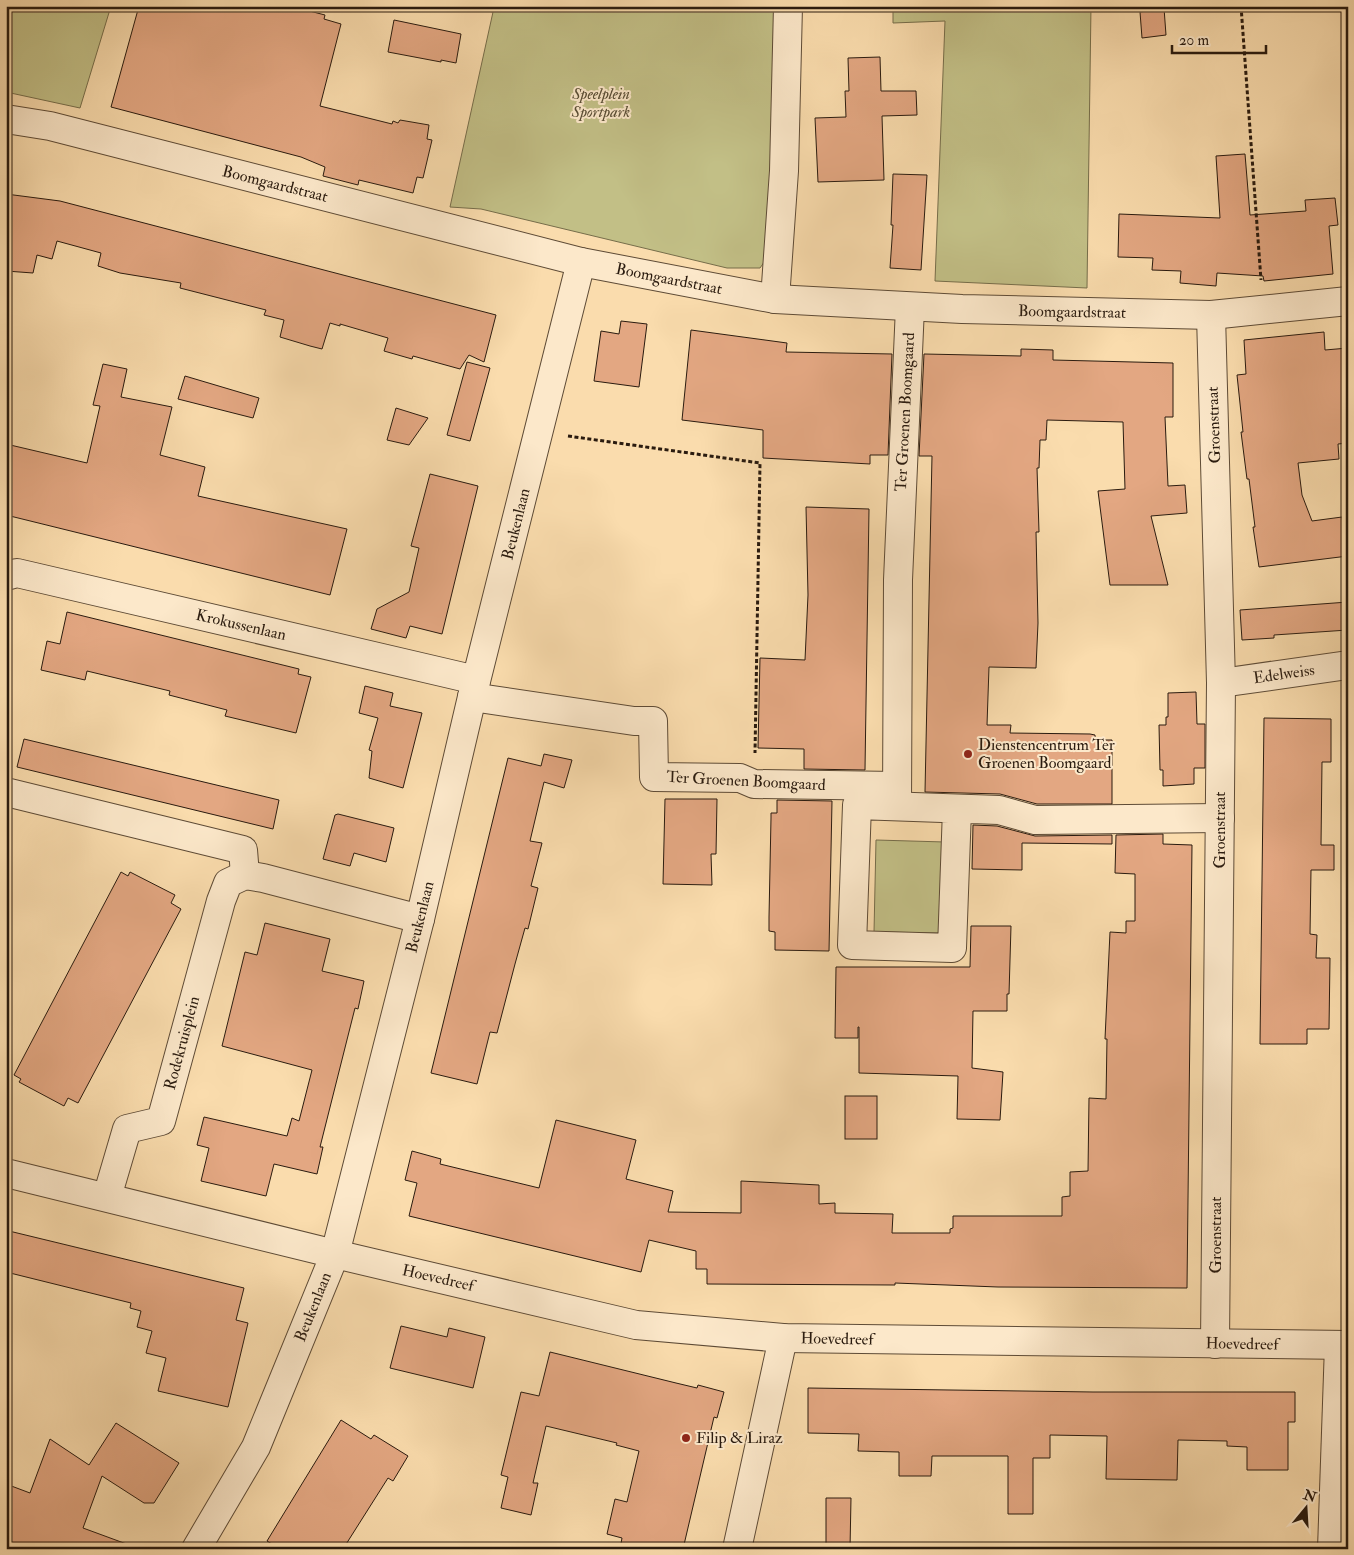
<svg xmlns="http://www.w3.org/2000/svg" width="1354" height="1555" font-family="'IM FELL Double Pica',serif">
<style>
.green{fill:#c2bf86;stroke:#766d4a}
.building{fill:#e3a782;stroke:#2a1b0f}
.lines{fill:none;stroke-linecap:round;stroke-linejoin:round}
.minor-casing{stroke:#5e4b36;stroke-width:30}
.path{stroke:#2a1b0f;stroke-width:3;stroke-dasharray:4 2.5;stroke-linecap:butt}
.minor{stroke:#fce8ca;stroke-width:28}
.poi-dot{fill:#8f2418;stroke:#fce8ca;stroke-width:2}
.labels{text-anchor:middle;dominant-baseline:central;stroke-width:4;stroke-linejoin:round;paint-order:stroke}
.park-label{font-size:16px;font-style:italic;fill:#584c33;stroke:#fce8ca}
.street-label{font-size:16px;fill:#2a1b0f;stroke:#fce8ca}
.poi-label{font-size:16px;fill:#2a1b0f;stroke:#fce8ca;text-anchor:start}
</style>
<rect width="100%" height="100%" fill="#fadcad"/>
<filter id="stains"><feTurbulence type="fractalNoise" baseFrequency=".004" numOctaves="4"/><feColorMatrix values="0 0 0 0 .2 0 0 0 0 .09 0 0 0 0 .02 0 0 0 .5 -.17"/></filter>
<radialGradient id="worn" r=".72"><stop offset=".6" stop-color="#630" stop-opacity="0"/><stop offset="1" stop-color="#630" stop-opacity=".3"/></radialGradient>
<g class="green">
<path d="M 6,6 L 111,6 L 80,108 L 6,92 Z"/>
<path d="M 461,6 L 780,6 L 767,258 L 760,268 L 727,268 L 481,209 L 450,207 L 493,12 Z"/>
<path d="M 893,6 L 1091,6 L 1087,288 L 935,281 L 945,21 L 893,23 Z"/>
<path d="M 876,840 L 945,842 L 943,933 L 874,932 Z"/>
</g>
<g class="building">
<path d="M 139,6 L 290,6 L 325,15 L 324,19 L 341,24 L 320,106 L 392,124 L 393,121 L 398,123 L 400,120 L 429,125 L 427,139 L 432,140 L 423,178 L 417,177 L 413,193 L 359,180 L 358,185 L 323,176 L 325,167 L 301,157 L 111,107 Z"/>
<path d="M 1164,8 L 1166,35 L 1142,38 L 1140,12 Z"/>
<path d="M 394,20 L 461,34 L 456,63 L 441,60 L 441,62 L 388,52 Z"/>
<path d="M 880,57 L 881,91 L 916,91 L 917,115 L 882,116 L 884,180 L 818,182 L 815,118 L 846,117 L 845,91 L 849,91 L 848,58 Z"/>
<path d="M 1245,154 L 1250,215 L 1306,211 L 1305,200 L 1335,198 L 1338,225 L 1329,226 L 1333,274 L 1264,281 L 1263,276 L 1217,273 L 1216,286 L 1180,283 L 1181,271 L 1152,270 L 1153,258 L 1118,257 L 1119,214 L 1220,218 L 1216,156 Z"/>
<path d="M 893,174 L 927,175 L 921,270 L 890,268 L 893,225 L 891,225 Z"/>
<path d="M 6,194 L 60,201 L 496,315 L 484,362 L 469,355 L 460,369 L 413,356 L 412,359 L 384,351 L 388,338 L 340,324 L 340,326 L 330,323 L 322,349 L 310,346 L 280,337 L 284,320 L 264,315 L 266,310 L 180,288 L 181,283 L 120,273 L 98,266 L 101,253 L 57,241 L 52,259 L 37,255 L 33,273 L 6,271 Z"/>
<path d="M 621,321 L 647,324 L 639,387 L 594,381 L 601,331 L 619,334 Z"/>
<path d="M 691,330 L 787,343 L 786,352 L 892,354 L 888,455 L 870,455 L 870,464 L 763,458 L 763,430 L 682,420 Z"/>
<path d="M 1324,332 L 1325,350 L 1348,348 L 1348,443 L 1338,444 L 1339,459 L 1298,463 L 1302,495 L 1312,521 L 1342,517 L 1348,556 L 1259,567 L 1253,527 L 1255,527 L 1249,479 L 1247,479 L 1241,432 L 1243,432 L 1237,375 L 1246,374 L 1244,340 Z"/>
<path d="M 1021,349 L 1053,350 L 1053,360 L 1173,363 L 1173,417 L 1165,417 L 1168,486 L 1185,485 L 1187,513 L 1151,516 L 1168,585 L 1110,585 L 1098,491 L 1125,489 L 1123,422 L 1047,420 L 1046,440 L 1040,440 L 1039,468 L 1037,468 L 1039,532 L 1036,532 L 1038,623 L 1036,668 L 989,667 L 987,725 L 1011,725 L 1010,733 L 1090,734 L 1095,735 L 1095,740 L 1112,740 L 1112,804 L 1037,804 L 1000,794 L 925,792 L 932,456 L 919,456 L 924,354 L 1021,356 Z"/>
<path d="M 467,362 L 490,368 L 470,441 L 447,435 Z"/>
<path d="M 103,364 L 127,369 L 121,397 L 172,407 L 160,455 L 205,467 L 198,496 L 347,529 L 330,595 L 6,515 L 6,444 L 87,463 L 100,406 L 93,405 Z"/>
<path d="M 185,376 L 259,398 L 253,418 L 178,399 Z"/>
<path d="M 396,408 L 428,418 L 409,445 L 387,440 Z"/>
<path d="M 430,474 L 478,486 L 442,634 L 410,626 L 406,638 L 371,629 L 377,609 L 409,592 L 419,548 L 411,546 Z"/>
<path d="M 806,507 L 869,509 L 865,770 L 804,769 L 804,749 L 758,748 L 760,658 L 805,660 L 808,595 Z"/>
<path d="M 1348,602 L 1348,630 L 1274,635 L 1274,638 L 1242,640 L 1240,610 Z"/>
<path d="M 67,612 L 299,669 L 298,674 L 311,677 L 296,733 L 225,716 L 227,710 L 169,695 L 170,691 L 87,671 L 85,680 L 41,670 L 47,641 L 60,644 Z"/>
<path d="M 365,686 L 393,693 L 390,706 L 422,713 L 403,788 L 369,778 L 372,751 L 369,750 L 378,718 L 359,713 Z"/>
<path d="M 1196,692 L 1197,724 L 1205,724 L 1205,768 L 1194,768 L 1194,784 L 1163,786 L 1163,770 L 1160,770 L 1159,725 L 1166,725 L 1166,717 L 1168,717 L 1168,693 Z"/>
<path d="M 1264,718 L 1331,719 L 1331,762 L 1322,762 L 1321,845 L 1334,845 L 1334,870 L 1311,870 L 1310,934 L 1317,935 L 1316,958 L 1330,958 L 1329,1029 L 1307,1029 L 1307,1044 L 1260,1044 Z"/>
<path d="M 24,739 L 279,800 L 273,829 L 17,767 Z"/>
<path d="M 544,754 L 572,760 L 564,788 L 544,782 L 530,841 L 542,843 L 531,886 L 538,888 L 528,929 L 525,928 L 515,964 L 497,1033 L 490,1032 L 477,1084 L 431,1073 L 508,758 L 541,766 Z"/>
<path d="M 665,799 L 717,799 L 716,854 L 711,854 L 712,885 L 663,884 Z"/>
<path d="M 777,800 L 832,801 L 829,951 L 775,950 L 775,932 L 769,931 L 769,917 L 771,818 L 771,813 L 777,813 Z"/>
<path d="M 338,814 L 394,828 L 386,862 L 354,853 L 350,866 L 323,859 L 335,815 Z"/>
<path d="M 973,825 L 997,826 L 1035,836 L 1112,835 L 1112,844 L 1022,843 L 1022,870 L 972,869 Z"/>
<path d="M 1163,834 L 1163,844 L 1192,845 L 1187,1288 L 998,1287 L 895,1283 L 895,1285 L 707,1284 L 707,1269 L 696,1269 L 696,1251 L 649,1240 L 641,1272 L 409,1216 L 417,1183 L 405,1180 L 412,1151 L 441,1159 L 440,1164 L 539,1188 L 556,1120 L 636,1140 L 626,1179 L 673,1191 L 668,1212 L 741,1213 L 741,1181 L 819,1185 L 819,1204 L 835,1203 L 835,1213 L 893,1214 L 892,1233 L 950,1233 L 950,1229 L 953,1228 L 953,1216 L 1062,1216 L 1062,1197 L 1070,1196 L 1070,1172 L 1088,1171 L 1089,1098 L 1106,1099 L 1107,1039 L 1105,1039 L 1110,932 L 1126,933 L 1126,921 L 1135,921 L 1135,874 L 1115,873 L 1116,835 Z"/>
<path d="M 121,872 L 128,876 L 130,872 L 175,895 L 171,903 L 181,909 L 78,1103 L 68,1098 L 64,1106 L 19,1082 L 21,1079 L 14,1075 Z"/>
<path d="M 265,923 L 330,939 L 322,971 L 364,981 L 358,1009 L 355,1008 L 320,1147 L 323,1147 L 317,1174 L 274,1164 L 266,1196 L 201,1181 L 209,1148 L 197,1145 L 204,1117 L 287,1136 L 292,1118 L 299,1121 L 312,1070 L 222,1046 L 245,952 L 257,955 Z"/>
<path d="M 971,926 L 1011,926 L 1009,994 L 1007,994 L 1007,1011 L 973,1011 L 972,1068 L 1003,1072 L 1000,1120 L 957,1119 L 958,1076 L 859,1073 L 859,1027 L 858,1027 L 858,1038 L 835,1038 L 836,967 L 970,967 Z"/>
<rect x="845" y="1096" width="32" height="43"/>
<path d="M 9,1231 L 244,1288 L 236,1320 L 248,1323 L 228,1407 L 158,1391 L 166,1358 L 146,1353 L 152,1331 L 137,1327 L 141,1311 L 130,1308 L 131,1303 L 6,1272 L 6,1232 L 9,1233 Z"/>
<path d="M 401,1326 L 447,1337 L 449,1328 L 485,1337 L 473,1388 L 390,1368 Z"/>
<path d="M 550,1352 L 676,1383 L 697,1388 L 698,1385 L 724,1392 L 717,1418 L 714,1417 L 683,1549 L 620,1549 L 622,1538 L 607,1534 L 615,1499 L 627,1502 L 639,1451 L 616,1445 L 617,1443 L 546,1426 L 533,1483 L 538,1483 L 531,1515 L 501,1508 L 508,1477 L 501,1475 L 521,1392 L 539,1396 Z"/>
<path d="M 808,1388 L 1093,1392 L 1295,1392 L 1295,1422 L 1288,1422 L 1288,1470 L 1247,1470 L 1247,1447 L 1227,1446 L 1227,1441 L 1178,1440 L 1177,1480 L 1106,1479 L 1107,1436 L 1050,1435 L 1050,1458 L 1033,1458 L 1033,1514 L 1008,1514 L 1008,1456 L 932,1456 L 931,1476 L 899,1476 L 899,1452 L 858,1451 L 859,1434 L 808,1433 Z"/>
<path d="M 341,1420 L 371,1439 L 374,1435 L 408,1456 L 393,1481 L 388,1478 L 343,1549 L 280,1549 L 267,1541 Z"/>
<path d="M 116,1423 L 179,1463 L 154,1503 L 144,1503 L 102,1476 L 83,1528 L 132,1546 L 132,1549 L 6,1549 L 6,1484 L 30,1493 L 50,1439 L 89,1465 Z"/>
<path d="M 826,1498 L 851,1498 L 850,1549 L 826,1549 Z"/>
</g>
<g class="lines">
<defs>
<g id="minor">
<path d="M 6,119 L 50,126 L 581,262 L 775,299 L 962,309 L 1211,315 L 1348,301"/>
<path d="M 775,299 L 784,171 L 788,6"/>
<path d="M 1211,315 L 1221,683 L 1215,1344"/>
<path d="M 6,576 L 17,573 L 476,680"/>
<path d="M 1221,683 L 1348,665"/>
<path d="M 472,697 L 634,721 L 653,721 L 654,777 L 740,778 L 754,784 L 896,786"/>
<path d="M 6,792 L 243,850 L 245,875"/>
<path d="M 897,806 L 898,580 L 910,307"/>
<path d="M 957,809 L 952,948 L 852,945 L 857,805 L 999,810 L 1035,820 L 1220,818"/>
<path d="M 6,1173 L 335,1254 L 636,1325 L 783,1338 L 1348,1345"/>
<path d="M 107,1197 L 127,1129 L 161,1121 L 221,901 L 228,883 L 245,875 L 263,878 L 420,919"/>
<path d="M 196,1549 L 256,1447 L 335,1254 L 420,919 L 472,697 L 581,262"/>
<path d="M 737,1549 L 783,1338"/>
<path d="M 1332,1549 L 1339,1345"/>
</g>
</defs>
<use href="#minor" class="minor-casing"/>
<g class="path">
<path d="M 1241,6 L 1261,280"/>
<path d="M 568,436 L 760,463 L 755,753"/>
</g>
<use href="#minor" class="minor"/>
</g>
<g class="poi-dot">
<circle cx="968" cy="754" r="5"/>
<circle cx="686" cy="1438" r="5"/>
</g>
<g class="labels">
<g class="park-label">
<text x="601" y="94">Speelplein<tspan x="601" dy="18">Sportpark</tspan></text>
</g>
<g class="street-label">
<text transform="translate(275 184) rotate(14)">Boomgaardstraat</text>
<text transform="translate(669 279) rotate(11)">Boomgaardstraat</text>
<text transform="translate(1072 312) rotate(1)">Boomgaardstraat</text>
<text transform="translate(905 412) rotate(-87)">Ter Groenen Boomgaard</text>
<text transform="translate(1214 425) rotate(-92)">Groenstraat</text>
<text transform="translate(516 524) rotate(-76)">Beukenlaan</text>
<text transform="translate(241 625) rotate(13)">Krokussenlaan</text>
<text transform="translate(1284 674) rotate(-8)">Edelweiss</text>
<text transform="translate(746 781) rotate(3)">Ter Groenen Boomgaard</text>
<text transform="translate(1220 830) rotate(-90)">Groenstraat</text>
<text transform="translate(420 917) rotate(-76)">Beukenlaan</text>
<text transform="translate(182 1043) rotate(-75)">Rodekruisplein</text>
<text transform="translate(1216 1235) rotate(-90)">Groenstraat</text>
<text transform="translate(438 1278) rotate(13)">Hoevedreef</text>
<text transform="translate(313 1307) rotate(-68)">Beukenlaan</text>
<text transform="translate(837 1339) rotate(1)">Hoevedreef</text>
<text transform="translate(1242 1344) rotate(1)">Hoevedreef</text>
</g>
<g class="poi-label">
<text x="978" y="745">Dienstencentrum Ter<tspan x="978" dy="18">Groenen Boomgaard</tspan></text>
<text x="696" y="1438">Filip &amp; Liraz</text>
</g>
</g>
<rect width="1354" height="1555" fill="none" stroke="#fadcad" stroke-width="25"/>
<rect x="8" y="8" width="1339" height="1540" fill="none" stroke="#2a1b0f" stroke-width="2.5"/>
<rect x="12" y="12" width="1329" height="1530" fill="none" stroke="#2a1b0f"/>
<g transform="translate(1306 1508) rotate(18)" stroke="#fce8ca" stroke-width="4" paint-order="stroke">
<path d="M0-4L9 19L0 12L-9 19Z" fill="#2a1b0f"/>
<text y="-8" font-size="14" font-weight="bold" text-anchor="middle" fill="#2a1b0f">N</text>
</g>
<path d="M1172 45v8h94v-8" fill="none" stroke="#2a1b0f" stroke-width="2.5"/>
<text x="1179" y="45" font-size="15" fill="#2a1b0f" stroke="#fce8ca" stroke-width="4" paint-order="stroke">20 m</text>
<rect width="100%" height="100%" filter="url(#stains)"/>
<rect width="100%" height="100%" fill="url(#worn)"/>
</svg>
